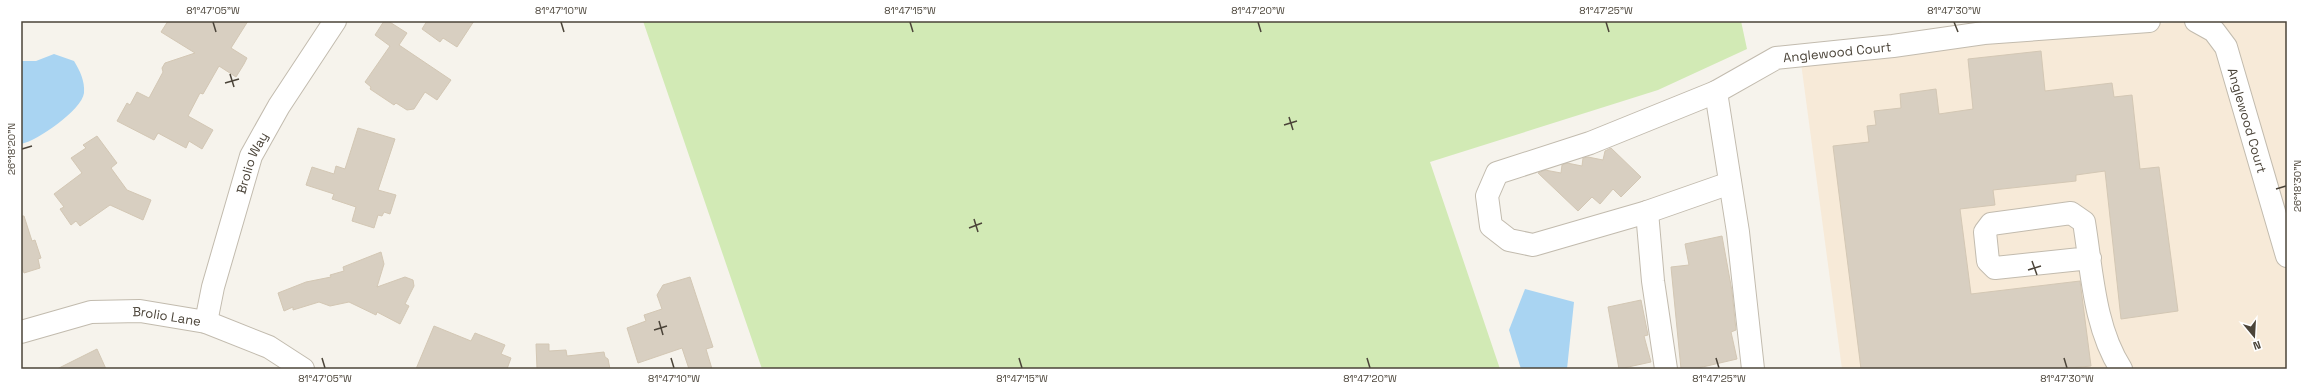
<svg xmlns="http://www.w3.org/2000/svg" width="2308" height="390" font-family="'Space Grotesk',sans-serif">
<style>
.commercial{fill:#f7ead8}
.green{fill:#d2eab5}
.water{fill:#a9d4f2}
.building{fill:#d8cfc1;stroke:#d3c7b4}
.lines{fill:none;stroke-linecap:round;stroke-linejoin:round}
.minor-casing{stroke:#c2bbae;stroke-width:24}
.minor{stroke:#fff;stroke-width:22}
.ticks{fill:none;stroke:#4b4439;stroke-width:1.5}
.labels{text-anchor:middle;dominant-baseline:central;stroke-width:3;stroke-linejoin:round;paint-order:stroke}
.street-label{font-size:13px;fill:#4b4439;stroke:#fff}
.neatline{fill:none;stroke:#4b4439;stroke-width:1.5}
.ticks-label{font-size:10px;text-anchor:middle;fill:#4b4439}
</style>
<rect width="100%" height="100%" fill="#f6f3ec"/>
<path class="commercial" d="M 2184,21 L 2287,21 L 2287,369 L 1842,369 L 1801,63 Z"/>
<path class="green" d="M 643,21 L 1741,21 L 1747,49 L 1658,90 L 1430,162 L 1500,369 L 762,369 Z"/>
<g class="water">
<path d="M 54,54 L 74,61 C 80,71 85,81 84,93 C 82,110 37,141 21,144 L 21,61 L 36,61 Z"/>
<path d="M 1525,289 L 1574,302 L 1567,369 L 1521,369 L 1509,330 Z"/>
</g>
<g class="building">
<path d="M 168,21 L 248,21 L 231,48 L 247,58 L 244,64 L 236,77 L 219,66 L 203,94 L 200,93 L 188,116 L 213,130 L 202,149 L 189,141 L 186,148 L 158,133 L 154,140 L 117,121 L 127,103 L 130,105 L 137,92 L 149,98 L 163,72 L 162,68 L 165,63 L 195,53 L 161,32 Z"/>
<path d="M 384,21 L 388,21 L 407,33 L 399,45 L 451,80 L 437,100 L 425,92 L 414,109 L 407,110 L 396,103 L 394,105 L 370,89 L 371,87 L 365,82 L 390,46 L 375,35 Z"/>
<path d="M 427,21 L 474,21 L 457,47 L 443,38 L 440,42 L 422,29 Z"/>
<path d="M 2041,51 L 2045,91 L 2112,83 L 2114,97 L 2132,95 L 2140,169 L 2159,167 L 2178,311 L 2121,319 L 2105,171 L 2076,175 L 2076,181 L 1993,190 L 1995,205 L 1960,209 L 1971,294 L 2080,281 L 2091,366 L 2061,369 L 1861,369 L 1833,146 L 1869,142 L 1867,126 L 1876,125 L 1874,111 L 1901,108 L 1900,94 L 1936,89 L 1939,114 L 1973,109 L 1968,59 Z"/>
<path d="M 358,128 L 395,139 L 378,190 L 396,195 L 390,214 L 384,212 L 382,216 L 378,215 L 374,228 L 352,221 L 356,207 L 332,199 L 334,194 L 306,185 L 312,167 L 334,174 L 336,166 L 345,169 Z"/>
<path d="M 97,136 L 117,163 L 111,168 L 127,190 L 151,200 L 143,220 L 110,205 L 80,226 L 76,221 L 71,225 L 60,209 L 64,207 L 54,194 L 82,173 L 71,158 L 86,148 L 83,145 Z"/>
<path d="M 1611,148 L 1641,177 L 1621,197 L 1613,189 L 1600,204 L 1592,197 L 1578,211 L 1538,173 L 1545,170 L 1561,173 L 1562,165 L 1567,163 L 1582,166 L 1583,158 L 1588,157 L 1603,160 L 1605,151 Z"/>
<path d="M 21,216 L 24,216 L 32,241 L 35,240 L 41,258 L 38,259 L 40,268 L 24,273 L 21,265 Z"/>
<path d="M 1722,236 L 1732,291 L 1736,330 L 1731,332 L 1737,359 L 1694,369 L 1681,369 L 1671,267 L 1689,265 L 1685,244 Z"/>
<path d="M 381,252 L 384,264 L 377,287 L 405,277 L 413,280 L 414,286 L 405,304 L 409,306 L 400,324 L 377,312 L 376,315 L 349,302 L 330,306 L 319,302 L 293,310 L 293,307 L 284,311 L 278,293 L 306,282 L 331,277 L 330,275 L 344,271 L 343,267 Z"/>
<path d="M 690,277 L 713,347 L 706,349 L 712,369 L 689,369 L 682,348 L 638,363 L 627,328 L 646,321 L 644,315 L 662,309 L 657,295 L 663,285 Z"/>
<path d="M 1641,300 L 1648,335 L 1644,336 L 1651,362 L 1619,369 L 1608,307 Z"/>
<path d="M 434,326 L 471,341 L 475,333 L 505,345 L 501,354 L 511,358 L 507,369 L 416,369 Z"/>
<path d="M 536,344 L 549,344 L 549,351 L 566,350 L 567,356 L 604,352 L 605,357 L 608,359 L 610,369 L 537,369 Z"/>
<path d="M 97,349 L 106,369 L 57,369 Z"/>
</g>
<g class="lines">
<defs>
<g id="minor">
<path id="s1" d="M 2196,21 L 2214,31 L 2226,47 L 2287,256"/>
<path d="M 1716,92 L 1590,143 L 1497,173 L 1487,196 L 1491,226 L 1509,240 L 1533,245 L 1647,212 L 1730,183"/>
<path d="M 1647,212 L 1653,281 L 1666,369"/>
<path d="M 2090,258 L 1995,268 L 1988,261 L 1985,232 L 1991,224 L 2071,213 L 2084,222 C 2092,271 2094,327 2121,369"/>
<path id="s2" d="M 206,322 L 213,287 L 251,156 L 279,106 L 335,21"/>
<path id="s3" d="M 21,332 L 91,312 L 140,311 L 206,322 L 269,347 L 303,369"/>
<path id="s4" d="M 1753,369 L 1738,232 L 1716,92 L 1776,58 L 1893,46 L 1984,33 L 2149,21"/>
</g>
</defs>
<use href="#minor" class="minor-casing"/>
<use href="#minor" class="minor"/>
</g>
<path class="ticks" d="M 213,22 L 216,32M 561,22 L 564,32M 910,22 L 913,32M 1258,22 L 1261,32M 1606,22 L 1609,32M 1954,22 L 1958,32M 230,74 L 234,87M 225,83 L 239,79M 1289,117 L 1293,130M 1284,125 L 1297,121M 22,149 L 32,146M 2276,189 L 2286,186M 974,219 L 978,232M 969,228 L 982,223M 2032,261 L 2037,275M 2028,270 L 2041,266M 659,321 L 663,335M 654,330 L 667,326M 322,358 L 325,368M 671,358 L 674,368M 1019,358 L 1022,368M 1367,358 L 1370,368M 1716,358 L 1719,368M 2064,358 L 2067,368"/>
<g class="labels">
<g class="street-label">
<text stroke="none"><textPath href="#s4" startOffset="410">Anglewood Court</textPath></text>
<text stroke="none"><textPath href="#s1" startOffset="117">Anglewood Court</textPath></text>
<text stroke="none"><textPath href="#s2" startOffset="166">Brolio Way</textPath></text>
<text stroke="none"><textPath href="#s3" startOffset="149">Brolio Lane</textPath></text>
</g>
</g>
<rect width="2308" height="390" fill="none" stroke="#ffffff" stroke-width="44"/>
<g transform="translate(2254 336) rotate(162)" stroke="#ffffff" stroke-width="3" paint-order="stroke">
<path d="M0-3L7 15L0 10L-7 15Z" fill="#4b4439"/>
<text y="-6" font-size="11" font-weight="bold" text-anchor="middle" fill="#4b4439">N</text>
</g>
<rect x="22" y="22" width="2264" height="346" class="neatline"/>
<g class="ticks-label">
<text x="213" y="14">81°47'05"W</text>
<text x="561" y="14">81°47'10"W</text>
<text x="910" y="14">81°47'15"W</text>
<text x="1258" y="14">81°47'20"W</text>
<text x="1606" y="14">81°47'25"W</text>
<text x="1954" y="14">81°47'30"W</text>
<text transform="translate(11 149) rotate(-90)" y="4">26°18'20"N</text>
<text transform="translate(2297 186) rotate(-90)" y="4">26°18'30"N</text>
<text x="325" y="382">81°47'05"W</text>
<text x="674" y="382">81°47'10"W</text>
<text x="1022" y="382">81°47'15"W</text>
<text x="1370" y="382">81°47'20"W</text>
<text x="1719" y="382">81°47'25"W</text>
<text x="2067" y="382">81°47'30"W</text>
</g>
</svg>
